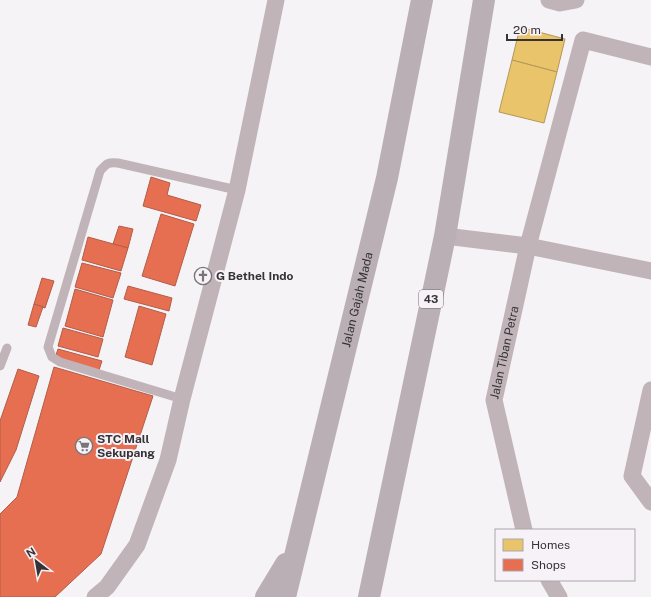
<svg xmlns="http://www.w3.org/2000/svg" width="651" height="597" font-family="'Public Sans',sans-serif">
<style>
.homes{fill:#e9c46a;stroke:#b3985a}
.shops{fill:#e76f51;stroke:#b25d49}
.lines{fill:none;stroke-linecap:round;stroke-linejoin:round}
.lane{stroke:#c0b4b8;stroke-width:9}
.street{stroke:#c0b4b8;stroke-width:17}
.highway{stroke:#bbafb6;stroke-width:22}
.labels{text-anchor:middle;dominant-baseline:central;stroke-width:4;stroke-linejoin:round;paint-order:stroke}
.shield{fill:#f7f2f8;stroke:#6f6c70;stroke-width:1}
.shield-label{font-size:11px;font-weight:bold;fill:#353335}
.poi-label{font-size:12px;font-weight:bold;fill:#353335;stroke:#f7f2f8;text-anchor:start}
.street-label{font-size:12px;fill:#353335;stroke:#f7f2f8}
</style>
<rect width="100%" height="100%" fill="#f6f3f7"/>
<g class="homes">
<path d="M 520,27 L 565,39 L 557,72 L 512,60 Z"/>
<path d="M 512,60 L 557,72 L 544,123 L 499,112 Z"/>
</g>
<g class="shops">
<path d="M 151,177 L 170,183 L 167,195 L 201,205 L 196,221 L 143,206 Z"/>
<path d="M 161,214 L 194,224 L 175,286 L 142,276 Z"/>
<path d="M 119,226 L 133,229 L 128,248 L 113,244 Z"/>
<path d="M 88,237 L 128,248 L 121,271 L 82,260 Z"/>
<path d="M 82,263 L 121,273 L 113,298 L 75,287 Z"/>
<path d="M 42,278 L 54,281 L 45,308 L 34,304 Z"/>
<path d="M 128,286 L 172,298 L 169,311 L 124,299 Z"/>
<path d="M 75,289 L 113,300 L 103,337 L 65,326 Z"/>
<path d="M 34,304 L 43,307 L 36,327 L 28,325 Z"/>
<path d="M 139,306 L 166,314 L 152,365 L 125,357 Z"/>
<path d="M 63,328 L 103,339 L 98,357 L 58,346 Z"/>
<path d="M 58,349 L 102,361 L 99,370 L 55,358 Z"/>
<path d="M 54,367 L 153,396 L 101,554 L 55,597 L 0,597 L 0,514 L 17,497 Z"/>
<path d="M 18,369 L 39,376 L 16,450 L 0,482 L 0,421 Z"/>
</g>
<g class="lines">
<g class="lane">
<path d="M 0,366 L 7,348"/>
<path d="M 182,399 L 60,362 L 52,357 L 48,347 L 100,171 C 107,163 108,162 118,163 L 237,190"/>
</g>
<g class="street">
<path d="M 549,0 L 560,3 L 576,0"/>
<path d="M 445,236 L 528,246 L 583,40 L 651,57"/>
<path d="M 651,390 L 632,476 L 651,502"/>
<path id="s1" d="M 524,530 L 494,400 L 528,246 L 651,271"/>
<path d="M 549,580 L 559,597"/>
<path d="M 95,597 L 107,587 L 137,545 L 168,460 L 182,399 L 237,190 L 276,0"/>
</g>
<g class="highway">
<path d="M 266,597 L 286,564"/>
<path id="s2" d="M 285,597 L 387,178 L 422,0"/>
<path d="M 369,597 L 445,236 L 484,0"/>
</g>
</g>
<defs>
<symbol id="church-ring" viewBox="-11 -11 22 22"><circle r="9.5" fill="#f7f2f8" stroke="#797679" stroke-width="1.5"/><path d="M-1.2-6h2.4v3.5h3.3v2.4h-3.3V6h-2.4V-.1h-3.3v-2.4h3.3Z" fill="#797679"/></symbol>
<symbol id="supermarket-ring" viewBox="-11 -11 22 22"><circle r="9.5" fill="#f7f2f8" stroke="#797679" stroke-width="1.5"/><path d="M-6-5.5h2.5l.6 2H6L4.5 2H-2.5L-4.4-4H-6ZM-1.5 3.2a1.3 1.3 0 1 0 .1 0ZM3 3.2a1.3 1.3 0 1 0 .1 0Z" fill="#797679"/></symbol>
</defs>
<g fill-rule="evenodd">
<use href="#church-ring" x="193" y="266" width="20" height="20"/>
<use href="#supermarket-ring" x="74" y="436" width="20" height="20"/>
</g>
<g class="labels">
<rect class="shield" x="419" y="290" width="24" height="18" rx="3"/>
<g class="shield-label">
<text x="431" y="299">43</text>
</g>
<g class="poi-label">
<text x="216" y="276">G Bethel Indo</text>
<text x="97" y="439">STC Mall<tspan x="97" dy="14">Sekupang</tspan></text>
</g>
<g class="street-label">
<text stroke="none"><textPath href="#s2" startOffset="306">Jalan Gajah Mada</textPath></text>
<text stroke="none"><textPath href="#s1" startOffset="182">Jalan Tiban Petra</textPath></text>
</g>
</g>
<rect x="495" y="529" width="140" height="52" fill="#f7f2f8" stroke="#a9a6aa"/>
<rect x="503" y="539" width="20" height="12" fill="#e9c46a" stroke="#a9a6aa"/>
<text x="531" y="549" font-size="12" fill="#353335">Homes</text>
<rect x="503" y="559" width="20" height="12" fill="#e76f51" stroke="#a9a6aa"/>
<text x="531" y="569" font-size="12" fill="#353335">Shops</text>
<g transform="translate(36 561) rotate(329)" stroke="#f7f2f8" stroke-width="3" paint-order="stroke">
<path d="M0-3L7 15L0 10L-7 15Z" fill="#353335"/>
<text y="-6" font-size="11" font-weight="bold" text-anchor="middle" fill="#353335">N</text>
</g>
<path d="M507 34v6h55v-6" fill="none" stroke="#353335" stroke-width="2"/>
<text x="513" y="34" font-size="12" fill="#353335" stroke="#f7f2f8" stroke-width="3" paint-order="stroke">20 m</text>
</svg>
